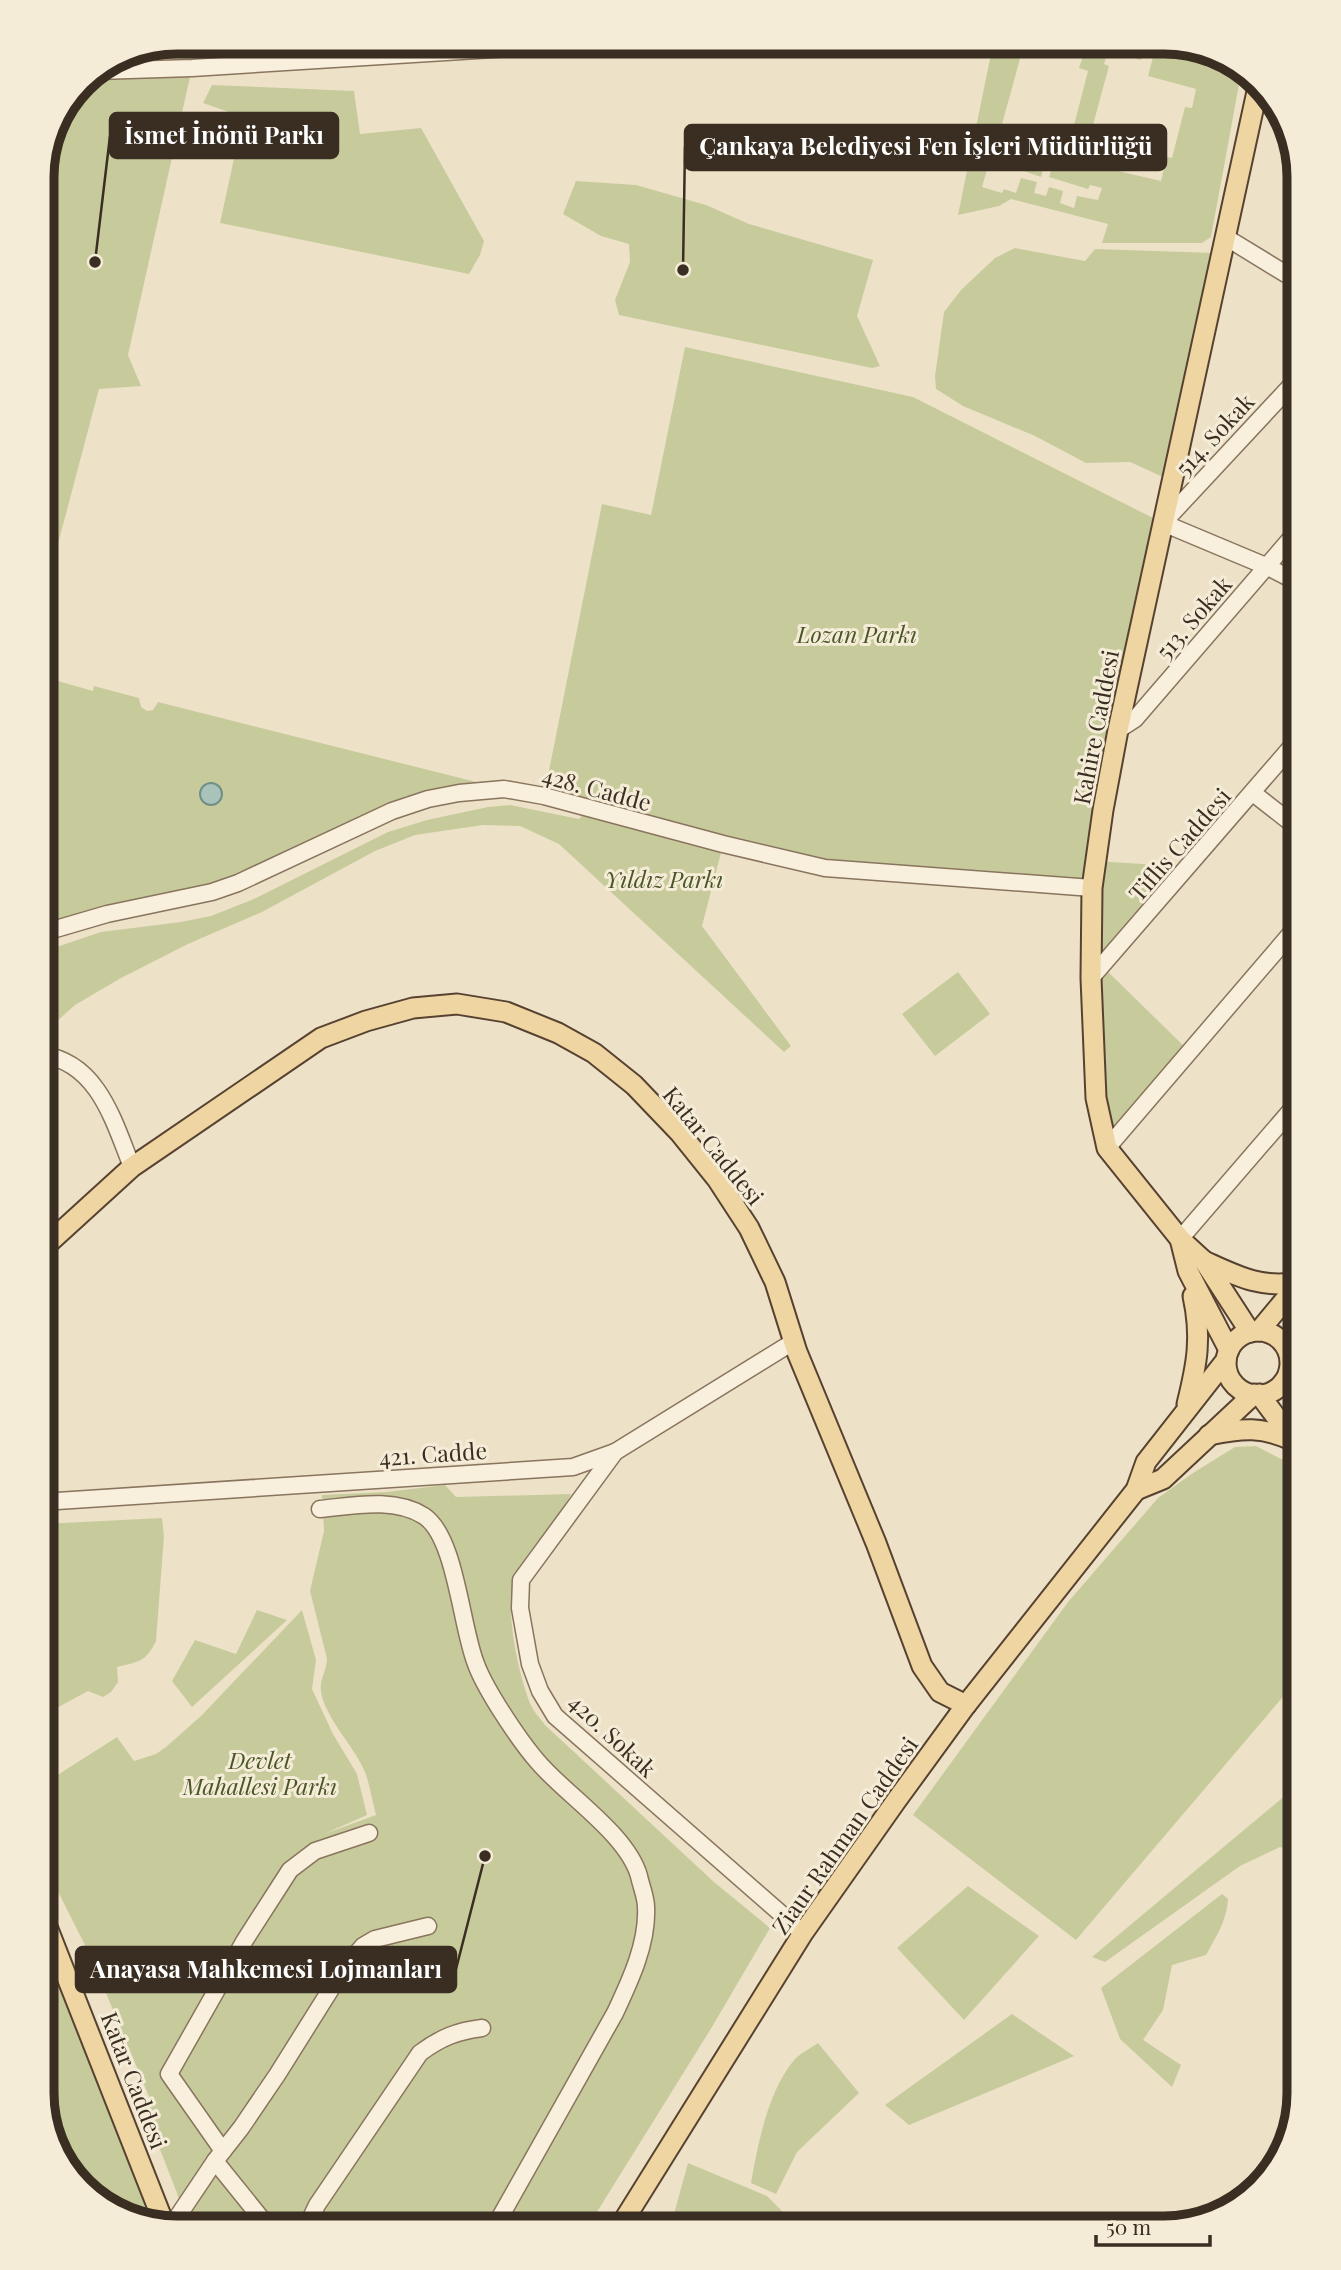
<svg xmlns="http://www.w3.org/2000/svg" width="1341" height="2270" font-family="'Playfair Display',serif">
<style>
.green{fill:#c7cb9c}
.water{fill:#a9c2ba;stroke:#709087;stroke-width:2}
.lines{fill:none;stroke-linecap:round;stroke-linejoin:round}
.minor-casing{stroke:#89745e;stroke-width:19}
.major-casing{stroke:#574231;stroke-width:23}
.minor{stroke:#f8efdc;stroke-width:16}
.major{stroke:#eed5a2;stroke-width:19}
.labels{text-anchor:middle;dominant-baseline:central;stroke-width:6;stroke-linejoin:round;paint-order:stroke}
.street-label{font-size:23px;fill:#3a2d21;stroke:#f5ecd8}
.park-label{font-size:23px;font-style:italic;fill:#4b5628;stroke:#f5ecd8}
.rim{fill:none;stroke:#3a2d21;stroke-width:9}
.leader{fill:none;stroke:#3a2d21;stroke-width:2.5}
.callout-dot{fill:#3a2d21;stroke:#f5ecd8;stroke-width:2.5}
.callout{fill:#3a2d21;stroke:#3a2d21;stroke-width:2.5}
.callout-label{font-size:24px;text-anchor:middle;font-weight:bold;fill:#fff}
</style>
<rect width="100%" height="100%" fill="#ede2c8"/>
<g class="green">
<path d="M 178,42 L 561,42 L 192,68 L 128,355 L 141,386 L 99,389 L 42,604 L 42,169 L 56,118 L 82,81 L 126,52 Z"/>
<path d="M 1094,42 L 1146,42 L 1141,60 L 1087,46 L 1088,44 L 1094,45 Z"/>
<path d="M 1157,42 L 1173,42 L 1239,65 L 1242,68 L 1211,237 L 1202,243 L 1102,243 L 1108,224 L 1011,199 L 999,206 L 958,215 L 991,54 L 1053,44 C 1048,54 1031,53 1021,55 L 996,146 L 1046,160 L 1041,177 L 995,161 L 989,163 L 982,187 L 1002,193 L 1004,189 L 1016,193 L 1021,178 L 1037,182 L 1034,193 L 1046,196 L 1049,187 L 1063,191 L 1060,203 L 1074,208 L 1077,196 L 1098,200 L 1102,188 L 1090,185 L 1088,189 L 1049,177 L 1054,162 L 1064,164 L 1088,71 L 1079,68 L 1084,53 L 1106,58 L 1104,64 L 1109,66 L 1084,158 L 1119,167 L 1118,171 L 1161,181 L 1167,157 L 1172,158 L 1185,107 L 1192,108 L 1196,89 L 1148,76 Z"/>
<path d="M 212,85 L 354,91 L 360,134 L 421,128 L 484,241 L 480,255 L 469,274 L 220,223 L 243,117 L 203,103 Z"/>
<path d="M 576,181 L 636,185 L 706,205 L 749,224 L 873,260 L 857,316 L 880,366 L 872,368 L 619,315 L 615,300 L 630,262 L 629,244 L 601,236 L 563,214 Z"/>
<path d="M 1015,248 L 1085,261 L 1095,249 L 1214,253 L 1163,477 L 1130,462 L 1086,463 L 1035,436 L 963,406 L 936,389 L 935,376 L 944,312 L 961,290 L 995,258 Z"/>
<path d="M 685,347 L 913,397 L 1163,523 L 1096,861 L 1189,867 L 1102,966 L 1190,1052 L 1107,1148 L 1092,889 L 825,868 L 723,845 L 702,926 L 791,1046 L 784,1052 L 559,844 L 520,826 L 483,825 L 415,835 L 375,851 L 262,912 L 188,944 L 121,978 L 75,1005 L 56,1022 L 42,1042 L 42,952 L 101,932 L 181,922 L 211,916 L 254,899 L 388,832 L 427,820 L 488,807 L 510,805 L 579,819 L 587,810 L 544,796 L 602,504 L 651,515 Z"/>
<path d="M 42,642 L 58,681 L 93,691 L 94,686 L 139,698 L 141,707 L 147,711 L 153,710 L 158,702 L 504,789 L 428,799 L 238,883 L 42,933 Z"/>
<path d="M 958,972 L 990,1014 L 935,1056 L 902,1014 Z"/>
<path d="M 1256,1446 L 1291,1464 L 1299,1472 L 1299,1678 L 1076,1940 L 913,1815 L 1068,1602 L 1158,1498 L 1193,1473 L 1235,1447 Z"/>
<path d="M 445,1485 L 456,1497 L 571,1494 C 557,1524 530,1545 516,1575 C 502,1601 519,1676 530,1703 C 533,1711 540,1718 545,1725 L 714,1882 L 770,1928 L 712,2027 L 587,2228 L 187,2228 L 177,2193 L 146,2114 L 150,2099 L 91,1957 L 42,1860 L 42,1785 L 117,1737 L 134,1761 L 156,1754 L 166,1747 L 201,1716 L 302,1610 L 316,1660 L 312,1689 L 333,1734 L 357,1774 L 367,1815 L 324,1834 L 376,1815 C 372,1801 370,1785 365,1772 C 355,1747 324,1717 321,1691 C 319,1680 327,1670 327,1659 L 310,1591 L 324,1531 L 322,1495 L 386,1492 Z"/>
<path d="M 162,1518 L 164,1536 L 156,1641 C 146,1662 138,1662 117,1667 L 118,1682 L 111,1692 L 103,1697 L 88,1691 L 42,1716 L 42,1524 Z"/>
<path d="M 257,1610 L 287,1620 L 192,1707 L 172,1681 L 195,1640 L 236,1654 Z"/>
<path d="M 1299,1784 L 1299,1852 L 1280,1847 L 1240,1866 L 1105,1962 L 1092,1957 Z"/>
<path d="M 968,1886 L 1039,1936 L 964,2020 L 897,1948 Z"/>
<path d="M 1222,1894 L 1228,1899 C 1227,1920 1216,1937 1206,1955 L 1172,1965 L 1163,2010 L 1143,2040 L 1181,2065 L 1172,2087 L 1120,2039 L 1101,1988 Z"/>
<path d="M 42,1914 L 165,2226 L 103,2205 L 56,2152 L 42,2092 Z"/>
<path d="M 1012,2014 L 1074,2056 L 909,2125 L 885,2105 Z"/>
<path d="M 818,2043 L 859,2093 L 797,2152 L 776,2194 L 751,2183 C 758,2144 768,2090 795,2059 C 801,2053 811,2048 818,2043 Z"/>
<path d="M 688,2163 L 767,2196 L 781,2210 L 791,2228 L 668,2228 L 672,2221 Z"/>
</g>
<circle class="water" cx="211" cy="794" r="11"/>
<g class="lines">
<defs>
<g id="minor">
<path d="M 98,71 L 192,68 L 541,46 L 561,42"/>
<path d="M 1227,238 L 1299,282"/>
<path d="M 1299,583 L 1268,567 L 1163,523 L 1299,377"/>
<path d="M 1118,730 L 1135,719 L 1299,529"/>
<path d="M 1253,793 L 1299,829"/>
<path d="M 42,933 L 107,914 L 212,892 L 238,883 L 392,811 L 428,799 L 459,793 L 504,789 L 544,796 L 723,844 L 825,868 L 1092,888"/>
<path d="M 1091,978 L 1299,738"/>
<path d="M 42,1055 C 98,1062 114,1122 132,1167"/>
<path d="M 1107,1148 L 1299,924"/>
<path d="M 1180,1239 L 1299,1101"/>
<path d="M 615,1452 L 521,1580 L 520,1608 L 530,1664 L 540,1691 L 555,1716 L 803,1933"/>
<path d="M 42,1502 L 573,1467 L 615,1452 L 793,1342"/>
<path d="M 320,1509 C 352,1506 394,1497 424,1516 C 456,1537 461,1627 476,1664 C 481,1678 490,1693 498,1706 C 510,1725 523,1745 538,1762 C 566,1795 627,1834 639,1876 C 641,1886 646,1897 646,1907 C 648,1943 630,1981 615,2013 L 494,2228"/>
<path d="M 223,2151 L 169,2074 L 245,1940 L 290,1870 L 315,1851 L 369,1833"/>
<path d="M 215,2161 L 269,2228"/>
<path d="M 170,2228 L 215,2161 L 241,2128 L 277,2075 L 346,1965 L 363,1946 L 375,1939 L 428,1926"/>
<path d="M 306,2228 L 317,2205 L 420,2053 C 440,2038 457,2031 482,2028"/>
</g>
<g id="major">
<path d="M 1180,1239 L 1204,1261 L 1250,1332"/>
<path d="M 42,1249 L 132,1167 L 321,1038 L 366,1021 L 413,1008 L 457,1004 L 506,1012 L 558,1033 L 594,1053 L 634,1085 L 680,1133 L 717,1179 L 749,1228 L 775,1282 L 797,1352 L 876,1543 L 922,1666 L 940,1692 L 966,1705"/>
<path d="M 1204,1261 C 1237,1276 1261,1289 1299,1282"/>
<path d="M 1259,1331 L 1299,1283"/>
<circle cx="1258" cy="1363" r="32"/>
<path d="M 1229,1350 L 1188,1271 L 1180,1239 L 1107,1148 L 1096,1098 L 1091,978 L 1092,888 L 1103,810 L 1118,730 L 1258,87"/>
<path d="M 1259,1394 L 1294,1441"/>
<path d="M 1187,1404 C 1197,1364 1202,1337 1193,1296"/>
<path d="M 1209,1435 C 1243,1428 1262,1426 1294,1441"/>
<path d="M 1136,1490 L 1163,1479 L 1254,1394"/>
<path d="M 42,1914 L 165,2226"/>
<path d="M 619,2228 L 803,1933 L 896,1801 L 966,1705 L 1136,1490 L 1146,1462 L 1226,1360"/>
</g>
</defs>
<use href="#minor" class="minor-casing"/>
<use href="#major" class="major-casing"/>
<use href="#minor" class="minor"/>
<use href="#major" class="major"/>
</g>
<g class="labels">
<g class="street-label">
<text transform="translate(1214 434) rotate(-47)">514. Sokak</text>
<text transform="translate(1193 617) rotate(-49)">513. Sokak</text>
<text transform="translate(1095 727) rotate(-79)">Kahire Caddesi</text>
<text transform="translate(597 788) rotate(15)">428. Cadde</text>
<text transform="translate(1179 844) rotate(-49)">Tiflis Caddesi</text>
<text transform="translate(714 1145) rotate(51)">Katar Caddesi</text>
<text transform="translate(433 1453) rotate(-4)">421. Cadde</text>
<text transform="translate(613 1735) rotate(43)">420. Sokak</text>
<text transform="translate(844 1835) rotate(-55)">Ziaur Rahman Caddesi</text>
<text transform="translate(135 2080) rotate(69)">Katar Caddesi</text>
</g>
<g class="park-label">
<text x="857" y="633">Lozan Parkı</text>
<text x="664" y="878">Yıldız Parkı</text>
<text x="260" y="1759">Devlet<tspan x="260" dy="26">Mahallesi Parkı</tspan></text>
</g>
</g>
<path d="M0 0H1341V2270H0ZM177 54H1164A123 123 0 0 1 1287 177V2093A123 123 0 0 1 1164 2216H177A123 123 0 0 1 54 2093V177A123 123 0 0 1 177 54Z" fill="#f5ecd8" fill-rule="evenodd"/>
<path class="rim" d="M177 54H1164A123 123 0 0 1 1287 177V2093A123 123 0 0 1 1164 2216H177A123 123 0 0 1 54 2093V177A123 123 0 0 1 177 54Z"/>
<path class="leader" d="M95 262L110 136M683 270L685 147M485 1856L456 1969"/>
<g class="callout-dot">
<circle cx="95" cy="262" r="7"/>
<circle cx="683" cy="270" r="7"/>
<circle cx="485" cy="1856" r="7"/>
</g>
<g class="callout">
<rect x="110" y="113" width="228" height="45" rx="7"/>
<rect x="685" y="125" width="481" height="45" rx="7"/>
<rect x="76" y="1947" width="380" height="45" rx="7"/>
</g>
<g class="callout-label">
<text x="224" y="144">İsmet İnönü Parkı</text>
<text x="926" y="155">Çankaya Belediyesi Fen İşleri Müdürlüğü</text>
<text x="266" y="1978">Anayasa Mahkemesi Lojmanları</text>
</g>
<path d="M1096 2235v10h114v-10" fill="none" stroke="#3a2d21" stroke-width="3.5"/>
<text x="1106" y="2235" font-size="21" fill="#3a2d21" stroke="#f5ecd8" stroke-width="5" paint-order="stroke">50 m</text>
</svg>
